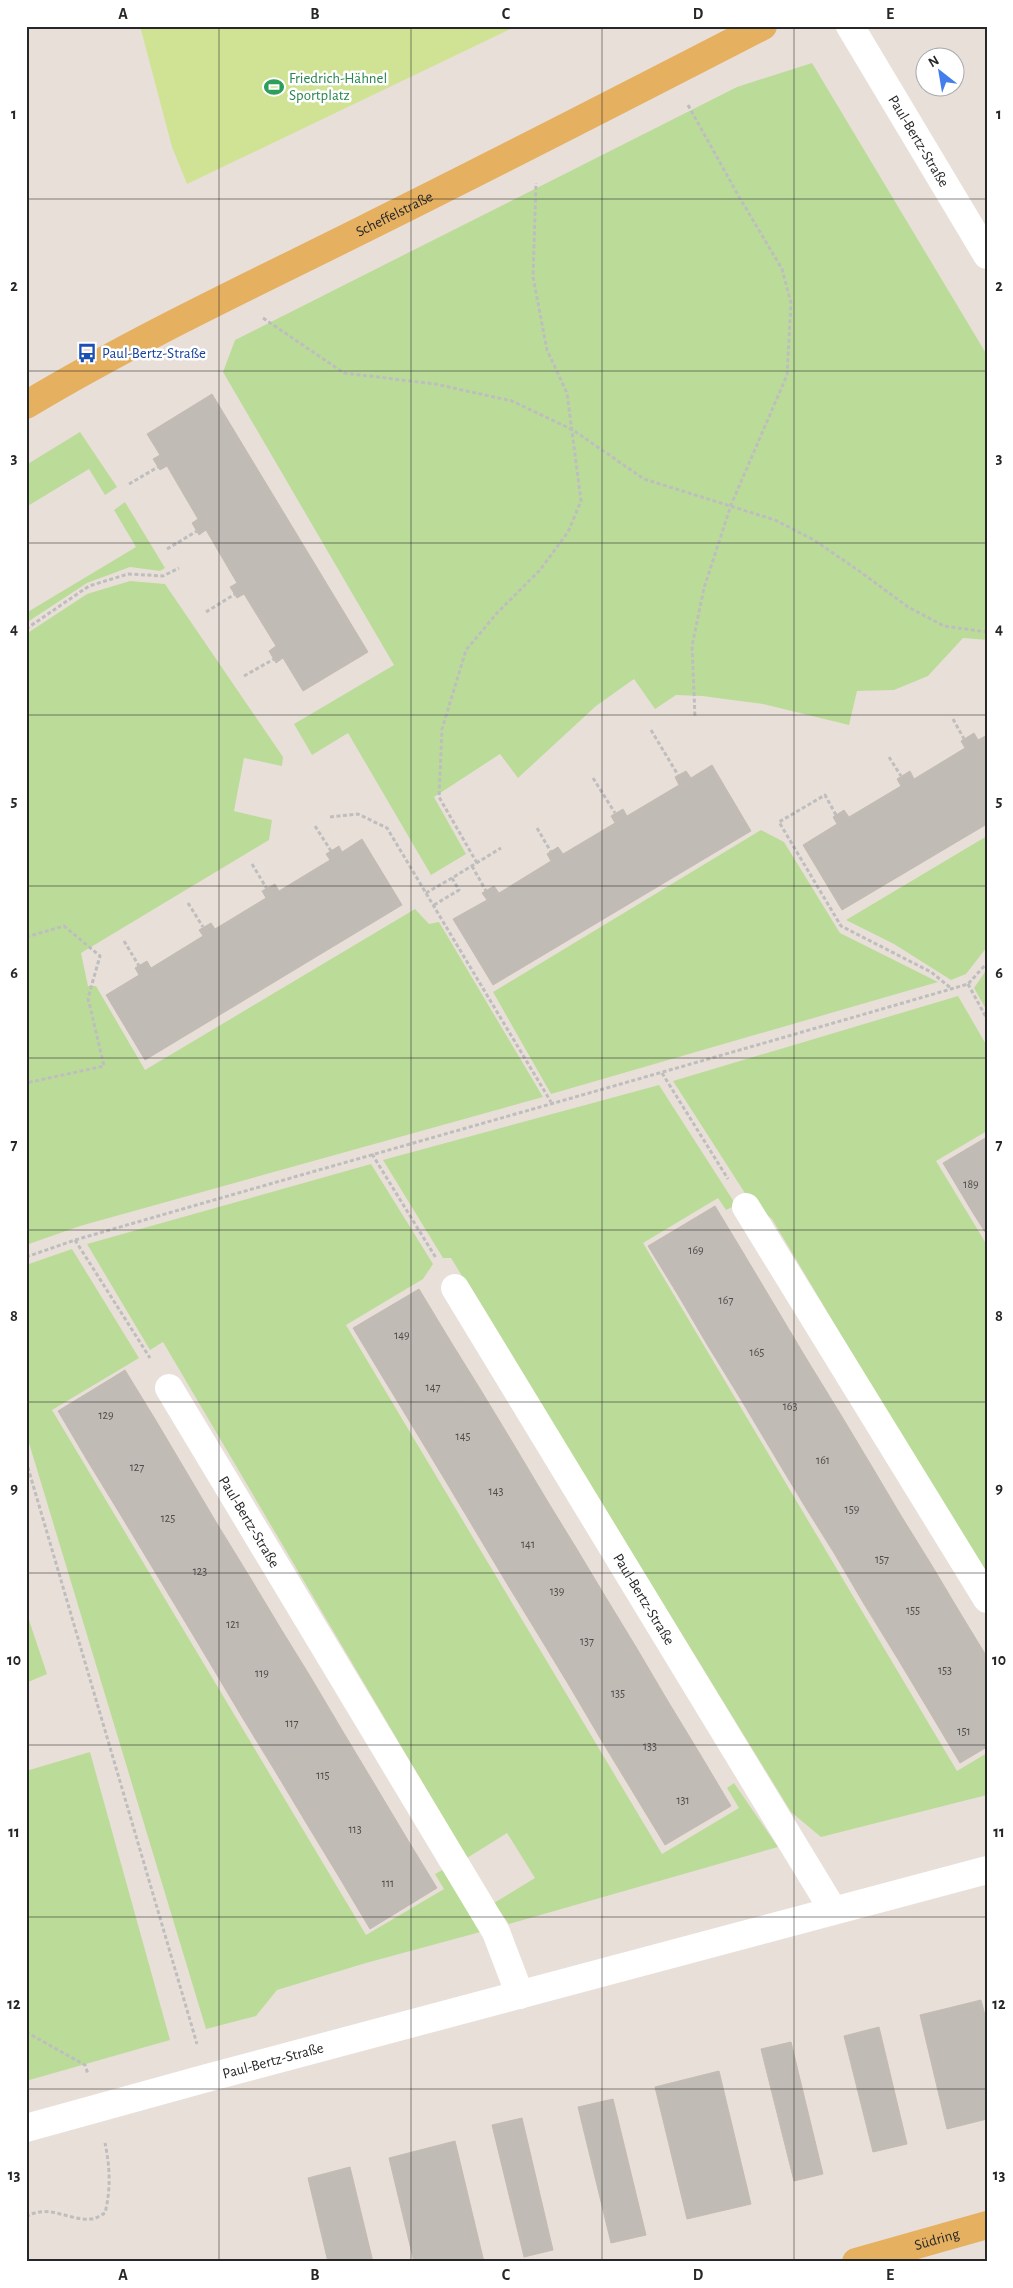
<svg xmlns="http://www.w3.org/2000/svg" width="1013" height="2288" font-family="'Alegreya Sans',sans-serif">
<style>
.green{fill:#bbdc99}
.pitch{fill:#d0e395}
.building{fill:#c1bbb5;stroke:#c4bbb3}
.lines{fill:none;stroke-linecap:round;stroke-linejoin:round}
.path{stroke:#bebebe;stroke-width:3;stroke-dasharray:4 2.5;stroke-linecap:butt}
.minor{stroke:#fff;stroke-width:28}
.major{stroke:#e6b061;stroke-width:28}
.grid{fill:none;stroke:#272727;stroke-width:1;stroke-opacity:0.55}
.labels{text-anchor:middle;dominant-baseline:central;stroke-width:5;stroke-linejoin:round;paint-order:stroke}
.number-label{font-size:12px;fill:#4e4c4a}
.leisure-label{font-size:15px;fill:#27864d;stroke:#fff;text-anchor:start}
.street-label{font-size:15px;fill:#272727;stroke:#fff}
.transit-label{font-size:15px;fill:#164399;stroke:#fff;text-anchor:start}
.neatline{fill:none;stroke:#272727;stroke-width:2}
.grid-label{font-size:16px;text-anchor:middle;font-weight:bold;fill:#272727}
</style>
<rect width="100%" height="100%" fill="#e9dfd9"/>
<g class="green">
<path d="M 812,63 L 987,355 L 987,640 L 963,638 L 928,676 L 894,690 L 857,691 L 849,725 L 763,704 L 702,696 L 676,695 L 655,709 L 634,679 L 596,706 L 518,778 L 500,754 L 434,797 L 466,854 L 431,875 L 348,733 L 312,755 L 294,724 L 394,665 L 223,372 L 235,340 L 737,87 Z"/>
<path d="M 80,432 L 117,487 L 105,495 L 89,469 L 26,507 L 26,465 Z"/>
<path d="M 125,502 L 165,568 L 160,571 L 130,567 L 87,583 L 26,623 L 26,613 L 136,547 L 114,510 Z"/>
<path d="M 130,581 L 165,584 L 283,757 L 282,766 L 244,758 L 234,811 L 272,820 L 269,840 L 81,953 L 88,986 L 96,986 L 145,1070 L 415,909 L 429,924 L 439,922 L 543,1097 L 80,1226 L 26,1245 L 26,634 L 87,594 Z"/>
<path d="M 761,830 L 784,842 L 840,933 L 938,982 L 551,1094 L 493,992 Z"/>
<path d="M 987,836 L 987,947 L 966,974 L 951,980 L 894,944 L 846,920 Z"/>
<path d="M 987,969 L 987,1011 L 974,988 Z"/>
<path d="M 958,996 L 987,1046 L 987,1131 L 936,1161 L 987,1245 L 987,1580 L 772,1219 L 750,1201 L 673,1081 Z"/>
<path d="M 659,1085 L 736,1205 L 726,1210 L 718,1198 L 643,1243 L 957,1771 L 987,1753 L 987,1795 L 821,1837 L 791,1812 L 451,1258 L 443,1258 L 383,1160 Z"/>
<path d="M 371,1164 L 433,1264 L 423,1279 L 346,1325 L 662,1854 L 739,1808 L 727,1788 L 734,1783 L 778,1847 L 509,1924 L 494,1903 L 535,1878 L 507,1833 L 467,1858 L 163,1342 L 150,1350 L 87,1244 Z"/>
<path d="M 72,1249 L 139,1358 L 52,1410 L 366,1935 L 444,1889 L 435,1874 L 446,1868 L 484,1931 L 366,1963 L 277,1990 L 256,2016 L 206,2029 L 26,1433 L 26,1265 Z"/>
<path d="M 26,1611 L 47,1674 L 26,1683 Z"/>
<path d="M 90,1752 L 170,2040 L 26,2081 L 26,1771 Z"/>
</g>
<path class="pitch" d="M 140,26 L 517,26 L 187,184 L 172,147 Z"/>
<g class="building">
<path d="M 212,394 L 368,652 L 303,691 L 283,658 L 276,663 L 269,651 L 276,646 L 244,594 L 237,598 L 230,587 L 237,583 L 206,530 L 199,535 L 192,523 L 198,519 L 167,466 L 160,470 L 153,459 L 160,455 L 147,434 Z"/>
<path d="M 974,733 L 978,740 L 987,735 L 987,824 L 842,910 L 803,845 L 837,824 L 833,817 L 844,810 L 849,817 L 901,786 L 897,779 L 910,771 L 914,779 L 965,748 L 961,741 Z"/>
<path d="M 712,765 L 751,831 L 493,985 L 453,919 L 487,900 L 482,893 L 494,886 L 499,893 L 551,861 L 547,854 L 558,847 L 563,854 L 615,823 L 611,816 L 623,809 L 627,816 L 679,785 L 675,777 L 686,771 L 691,778 Z"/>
<path d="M 362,839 L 402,905 L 145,1060 L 106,995 L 139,975 L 135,968 L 147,961 L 151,968 L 203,936 L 199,930 L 211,923 L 215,929 L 266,898 L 262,891 L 275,884 L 279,891 L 330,860 L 326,854 L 339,846 L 342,852 Z"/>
<path d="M 987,1137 L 987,1205 L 973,1213 L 943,1163 Z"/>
<path d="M 987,1205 L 987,1235 L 973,1213 Z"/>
<path d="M 715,1206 L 744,1254 L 678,1295 L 648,1246 Z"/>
<path d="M 744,1254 L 775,1306 L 708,1346 L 678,1295 Z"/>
<path d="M 419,1289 L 451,1342 L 385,1381 L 353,1328 Z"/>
<path d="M 775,1306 L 806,1358 L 740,1398 L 708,1346 Z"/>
<path d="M 451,1342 L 482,1392 L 416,1432 L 385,1381 Z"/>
<path d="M 806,1358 L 841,1415 L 774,1455 L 740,1398 Z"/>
<path d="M 125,1370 L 155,1419 L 87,1460 L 58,1411 Z"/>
<path d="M 482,1392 L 511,1440 L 445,1480 L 416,1432 Z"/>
<path d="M 841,1415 L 871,1465 L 804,1505 L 774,1455 Z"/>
<path d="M 155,1419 L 187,1473 L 120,1514 L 87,1460 Z"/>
<path d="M 511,1440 L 548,1502 L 482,1542 L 445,1480 Z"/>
<path d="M 871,1465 L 900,1514 L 834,1553 L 804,1505 Z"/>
<path d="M 187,1473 L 216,1522 L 149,1562 L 120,1514 Z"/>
<path d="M 548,1502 L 575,1546 L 509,1587 L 482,1542 Z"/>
<path d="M 900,1514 L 931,1564 L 864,1604 L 834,1553 Z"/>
<path d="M 216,1522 L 251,1579 L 184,1620 L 149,1562 Z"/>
<path d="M 575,1546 L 605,1596 L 539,1636 L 509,1587 Z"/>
<path d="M 931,1564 L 962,1616 L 896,1656 L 864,1604 Z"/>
<path d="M 251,1579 L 281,1629 L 214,1670 L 184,1620 Z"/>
<path d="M 605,1596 L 636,1647 L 570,1687 L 539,1636 Z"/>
<path d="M 962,1616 L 987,1657 L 987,1683 L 932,1716 L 896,1656 Z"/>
<path d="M 281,1629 L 310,1676 L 242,1717 L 214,1670 Z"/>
<path d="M 636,1647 L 666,1698 L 600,1738 L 570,1687 Z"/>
<path d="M 310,1676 L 342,1730 L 275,1771 L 242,1717 Z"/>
<path d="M 987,1683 L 987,1747 L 960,1763 L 932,1716 Z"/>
<path d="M 666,1698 L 700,1754 L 634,1794 L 600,1738 Z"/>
<path d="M 342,1730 L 372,1780 L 305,1821 L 275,1771 Z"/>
<path d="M 700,1754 L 731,1806 L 665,1845 L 634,1794 Z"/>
<path d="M 372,1780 L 406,1837 L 339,1877 L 305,1821 Z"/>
<path d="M 406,1837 L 437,1888 L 370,1929 L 339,1877 Z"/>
<path d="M 981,2000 L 987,2023 L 987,2119 L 947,2129 L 920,2015 Z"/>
<path d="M 879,2027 L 907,2144 L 873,2152 L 844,2036 Z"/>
<path d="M 791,2042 L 823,2174 L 794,2181 L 761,2049 Z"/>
<path d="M 719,2071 L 751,2204 L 687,2219 L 655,2087 Z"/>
<path d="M 613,2099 L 646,2235 L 611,2243 L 578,2107 Z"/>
<path d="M 522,2118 L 553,2250 L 524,2257 L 492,2125 Z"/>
<path d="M 455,2141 L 484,2262 L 414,2262 L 389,2158 Z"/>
<path d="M 350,2167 L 373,2262 L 328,2262 L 308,2178 Z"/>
</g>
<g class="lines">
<g class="path">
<path d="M 688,105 L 738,195 L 782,269 L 791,303 L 787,375 L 731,505 L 704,588 L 692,646 L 695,717"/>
<path d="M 263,318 L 344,373 L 435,384 L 512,401 L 573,430 L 644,479 L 775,520 L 814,540 L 862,573 L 908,607 L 944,626 L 987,632"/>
<path d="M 129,484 L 158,467"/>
<path d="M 167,549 L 197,531"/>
<path d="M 206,612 L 235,594"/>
<path d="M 26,629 L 89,586 L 128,574 L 163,576 L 179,568"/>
<path d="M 244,676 L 274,659"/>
<path d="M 953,719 L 964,739"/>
<path d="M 651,730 L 678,775"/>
<path d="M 889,757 L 901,776"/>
<path d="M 593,778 L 615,813"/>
<path d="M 836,815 L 825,795 L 779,822 L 841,926 L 931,972 L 952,989"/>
<path d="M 330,817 L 358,814 L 387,828 L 551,1102"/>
<path d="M 315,826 L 331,851"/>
<path d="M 537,828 L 551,852"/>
<path d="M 477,863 L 439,797 L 442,729 L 466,650 L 497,613 L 540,570 L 568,532 L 581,501 L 567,393 L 547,350 L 533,277 L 536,183"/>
<path d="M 252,864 L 267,889"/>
<path d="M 472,866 L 486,891"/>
<path d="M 426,893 L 452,878"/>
<path d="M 188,903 L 203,927"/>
<path d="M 434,905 L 459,890 L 452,878 L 501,848"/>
<path d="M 26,937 L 64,926 L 100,956 L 88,998 L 104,1066 L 26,1083"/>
<path d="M 124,941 L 139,966"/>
<path d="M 968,984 L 987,1019"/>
<path d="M 662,1073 L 728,1179"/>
<path d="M 372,1154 L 436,1258"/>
<path d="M 75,1240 L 150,1358"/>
<path d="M 26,1257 L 75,1240 C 372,1154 670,1071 968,984 L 987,963"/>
<path d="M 26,1461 L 197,2044"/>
<path d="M 26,2032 L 85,2065 L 88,2074"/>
<path d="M 26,2217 C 48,2203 69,2221 91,2219 C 96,2219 101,2215 105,2213 C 111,2189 110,2167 105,2143"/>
</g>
<g class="minor">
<path id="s1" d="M 850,26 L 987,255"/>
<path d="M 746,1207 L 987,1599"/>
<path id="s2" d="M 455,1288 L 833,1910"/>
<path id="s3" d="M 169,1388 L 496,1932 L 520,1995"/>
<path id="s4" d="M 26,2128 L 207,2078 L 987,1870"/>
</g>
<g class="major">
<path id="s5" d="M 26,405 C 136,339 252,285 366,228 C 499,162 631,94 763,26"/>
<path id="s6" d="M 856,2262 L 987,2225"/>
</g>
</g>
<path class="grid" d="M 219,26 L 219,2262M 411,26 L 411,2262M 602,26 L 602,2262M 794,26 L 794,2262M 26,199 L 987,199M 26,371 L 987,371M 26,543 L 987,543M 26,715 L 987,715M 26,886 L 987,886M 26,1058 L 987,1058M 26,1230 L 987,1230M 26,1402 L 987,1402M 26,1573 L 987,1573M 26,1745 L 987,1745M 26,1917 L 987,1917M 26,2089 L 987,2089"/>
<defs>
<symbol id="stadium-bare" viewBox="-9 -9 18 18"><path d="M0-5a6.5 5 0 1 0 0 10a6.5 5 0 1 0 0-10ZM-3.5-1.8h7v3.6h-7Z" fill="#2e9e5b" stroke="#fff" stroke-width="2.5" paint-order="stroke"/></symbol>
<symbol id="bus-bare" viewBox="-9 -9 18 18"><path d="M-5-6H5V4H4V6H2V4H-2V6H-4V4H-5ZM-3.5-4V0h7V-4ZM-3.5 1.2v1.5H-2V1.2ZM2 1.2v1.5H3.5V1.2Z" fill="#1a4fb4" stroke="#fff" stroke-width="2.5" paint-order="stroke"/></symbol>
</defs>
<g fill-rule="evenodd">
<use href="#stadium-bare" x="260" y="73" width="28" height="28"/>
<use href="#bus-bare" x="73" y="339" width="28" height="28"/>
</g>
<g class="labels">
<g class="number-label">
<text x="971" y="1184">189</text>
<text x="696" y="1250">169</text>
<text x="726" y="1300">167</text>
<text x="402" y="1335">149</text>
<text x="757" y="1352">165</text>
<text x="433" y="1387">147</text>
<text x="790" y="1406">163</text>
<text x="106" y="1415">129</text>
<text x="463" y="1436">145</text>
<text x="823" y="1460">161</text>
<text x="137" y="1467">127</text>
<text x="496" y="1491">143</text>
<text x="852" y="1509">159</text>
<text x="168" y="1518">125</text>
<text x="528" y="1544">141</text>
<text x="882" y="1559">157</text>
<text x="200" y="1571">123</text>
<text x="557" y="1591">139</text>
<text x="913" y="1610">155</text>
<text x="233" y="1624">121</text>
<text x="587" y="1641">137</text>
<text x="945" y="1670">153</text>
<text x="262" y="1673">119</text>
<text x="618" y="1693">135</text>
<text x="292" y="1723">117</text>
<text x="964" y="1731">151</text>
<text x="650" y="1746">133</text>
<text x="323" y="1775">115</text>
<text x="683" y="1800">131</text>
<text x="355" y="1829">113</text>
<text x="388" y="1883">111</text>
</g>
<g class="leisure-label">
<text x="289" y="78">Friedrich-Hähnel<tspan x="289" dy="17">Sportplatz</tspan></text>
</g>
<g class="street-label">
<text stroke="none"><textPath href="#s1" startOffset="134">Paul-Bertz-Straße</textPath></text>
<text stroke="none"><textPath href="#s5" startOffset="415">Scheffelstraße</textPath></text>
<text stroke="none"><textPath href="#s3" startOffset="156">Paul-Bertz-Straße</textPath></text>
<text stroke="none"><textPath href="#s2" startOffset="364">Paul-Bertz-Straße</textPath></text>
<text stroke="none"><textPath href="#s4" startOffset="256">Paul-Bertz-Straße</textPath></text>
<text stroke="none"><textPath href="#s6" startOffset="84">Südring</textPath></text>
</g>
<g class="transit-label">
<text x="102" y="353">Paul-Bertz-Straße</text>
</g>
</g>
<rect width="1013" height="2288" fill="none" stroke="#ffffff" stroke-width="55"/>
<g transform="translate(940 72) rotate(329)"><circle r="24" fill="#ffffff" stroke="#a9a9a9"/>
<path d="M0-4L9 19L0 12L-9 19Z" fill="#427fed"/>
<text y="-8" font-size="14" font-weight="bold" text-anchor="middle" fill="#272727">N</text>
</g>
<rect x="28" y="28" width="958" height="2232" class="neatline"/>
<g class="grid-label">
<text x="123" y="19">A</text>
<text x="315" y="19">B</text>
<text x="506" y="19">C</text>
<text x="698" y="19">D</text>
<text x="890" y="19">E</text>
<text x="14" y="119">1</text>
<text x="999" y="119">1</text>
<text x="14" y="291">2</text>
<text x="999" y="291">2</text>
<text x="14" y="463">3</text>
<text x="999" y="463">3</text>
<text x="14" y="634">4</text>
<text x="999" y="634">4</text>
<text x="14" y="806">5</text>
<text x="999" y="806">5</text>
<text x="14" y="978">6</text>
<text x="999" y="978">6</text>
<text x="14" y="1150">7</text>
<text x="999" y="1150">7</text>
<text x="14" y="1321">8</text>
<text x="999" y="1321">8</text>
<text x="14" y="1493">9</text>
<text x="999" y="1493">9</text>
<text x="14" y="1665">10</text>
<text x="999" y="1665">10</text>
<text x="14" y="1837">11</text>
<text x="999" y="1837">11</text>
<text x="14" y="2009">12</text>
<text x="999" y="2009">12</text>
<text x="14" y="2180">13</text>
<text x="999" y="2180">13</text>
<text x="123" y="2280">A</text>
<text x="315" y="2280">B</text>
<text x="506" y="2280">C</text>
<text x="698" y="2280">D</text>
<text x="890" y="2280">E</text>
</g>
</svg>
